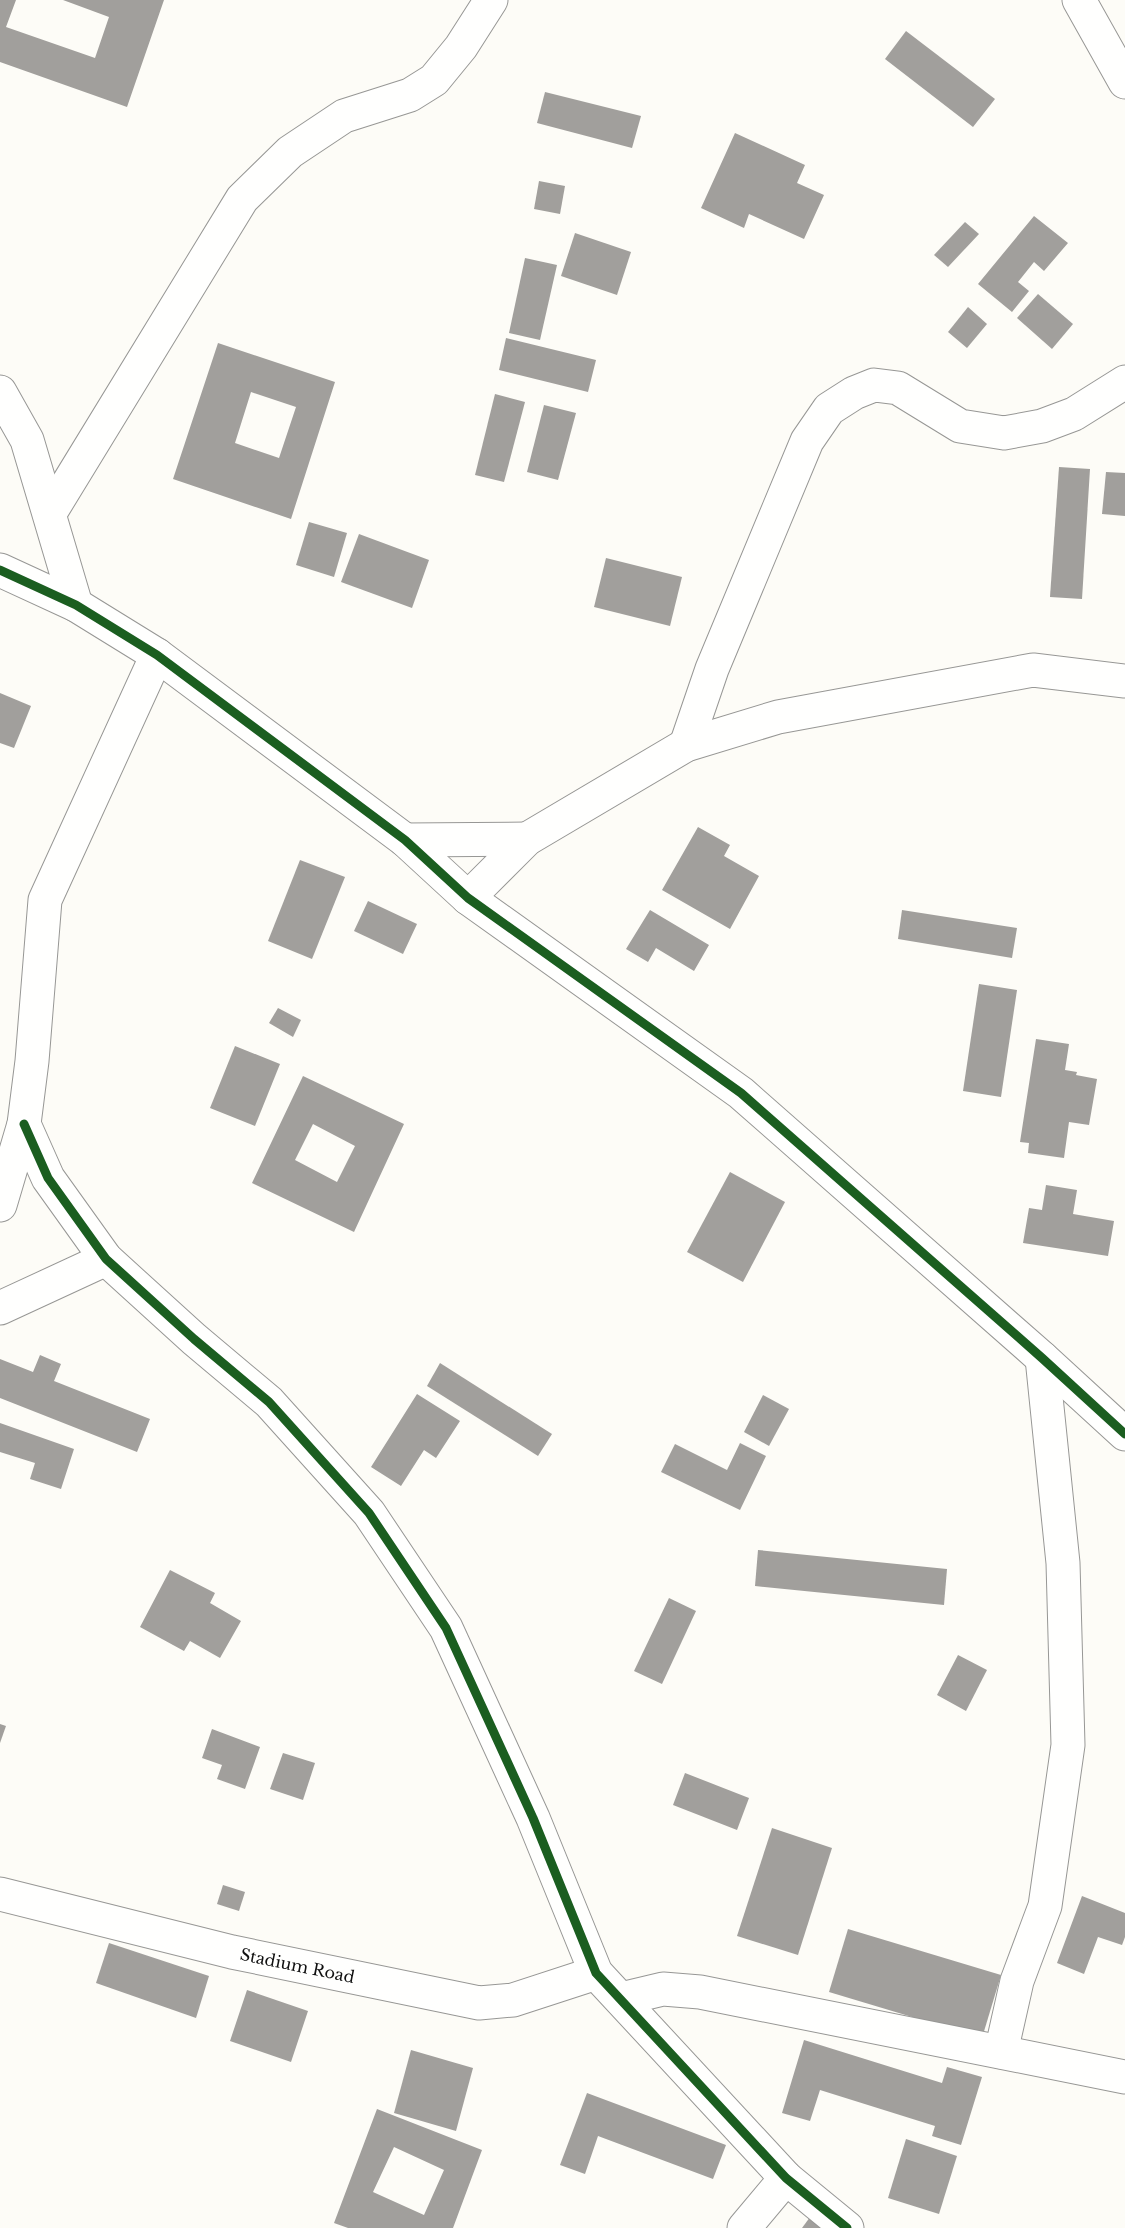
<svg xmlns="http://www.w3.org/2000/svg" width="1125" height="2228" font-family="'Libre Baskerville',serif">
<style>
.building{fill:#a19f9c;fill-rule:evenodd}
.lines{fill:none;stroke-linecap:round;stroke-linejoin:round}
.minor-casing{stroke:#979795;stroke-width:35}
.minor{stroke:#fffffe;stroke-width:33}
.cycleway-casing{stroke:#fff;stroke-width:13}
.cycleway{stroke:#1b5e20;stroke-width:9}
.labels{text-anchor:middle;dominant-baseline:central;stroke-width:6;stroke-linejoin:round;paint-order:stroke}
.street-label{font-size:16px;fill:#111;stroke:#fff}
</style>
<rect width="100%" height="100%" fill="#fdfcf7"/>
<g class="building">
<path d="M 0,0 L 16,0 L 6,27 L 95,58 L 109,17 L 63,0 L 164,0 L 127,107 L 0,62 Z"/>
<path d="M 906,31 L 995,99 L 973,127 L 885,59 Z"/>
<path d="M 545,92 L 641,116 L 632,148 L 537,123 Z"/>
<path d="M 735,133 L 805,165 L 797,183 L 824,195 L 804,239 L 749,214 L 744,228 L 701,208 Z"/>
<path d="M 539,181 L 565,186 L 560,214 L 534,209 Z"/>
<path d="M 1034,216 L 1068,243 L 1044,271 L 1034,262 L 1018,282 L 1029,291 L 1012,312 L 978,284 Z"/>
<path d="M 965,222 L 979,234 L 948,267 L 934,255 Z"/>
<path d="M 575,233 L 631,252 L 617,295 L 561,276 Z"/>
<path d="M 525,258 L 557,265 L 540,340 L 509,333 Z"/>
<path d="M 1038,294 L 1073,324 L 1052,349 L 1017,318 Z"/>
<path d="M 968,307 L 987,324 L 967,348 L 948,332 Z"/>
<path d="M 506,338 L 596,360 L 588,392 L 499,370 Z"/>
<path d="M 218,343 L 335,382 L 291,519 L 173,479 ZM 251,392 L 296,407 L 279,458 L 235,443 Z"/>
<path d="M 495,394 L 525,402 L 504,482 L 475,475 Z"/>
<path d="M 544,405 L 576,413 L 558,480 L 527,472 Z"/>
<path d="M 1059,467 L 1090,469 L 1082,599 L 1050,597 Z"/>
<path d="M 1106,472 L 1125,473 L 1125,516 L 1102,514 Z"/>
<path d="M 309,522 L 347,533 L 334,577 L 296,565 Z"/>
<path d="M 359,534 L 429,560 L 412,608 L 341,582 Z"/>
<path d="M 606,558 L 682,577 L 670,626 L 594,607 Z"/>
<path d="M 0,693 L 31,706 L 14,748 L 0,743 Z"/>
<path d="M 698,827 L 730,845 L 724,856 L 759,876 L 730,929 L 662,890 Z"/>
<path d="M 300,860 L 345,877 L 312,959 L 268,941 Z"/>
<path d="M 368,901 L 417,924 L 403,954 L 354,931 Z"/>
<path d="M 650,910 L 709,945 L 694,971 L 656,948 L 648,962 L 626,949 Z"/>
<path d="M 902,910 L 1017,928 L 1012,958 L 898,939 Z"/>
<path d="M 979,984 L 1017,990 L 1001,1097 L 963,1091 Z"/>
<path d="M 278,1008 L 301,1020 L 293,1037 L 269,1023 Z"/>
<path d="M 1036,1039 L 1069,1044 L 1065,1070 L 1077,1072 L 1076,1075 L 1097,1079 L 1089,1125 L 1069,1122 L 1064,1158 L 1028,1153 L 1029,1143 L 1020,1142 Z"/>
<path d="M 235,1046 L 280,1064 L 255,1126 L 210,1108 Z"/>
<path d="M 303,1076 L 404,1124 L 354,1232 L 252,1183 ZM 313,1124 L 355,1146 L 337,1182 L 295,1160 Z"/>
<path d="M 730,1172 L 785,1202 L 743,1282 L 687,1252 Z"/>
<path d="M 1046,1185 L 1077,1190 L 1073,1214 L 1114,1221 L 1108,1256 L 1023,1243 L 1029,1208 L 1042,1210 Z"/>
<path d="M 40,1355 L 61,1364 L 54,1381 L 150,1419 L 137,1452 L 0,1398 L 0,1359 L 33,1372 Z"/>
<path d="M 440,1363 L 552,1434 L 538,1456 L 427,1386 Z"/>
<path d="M 417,1394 L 460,1421 L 436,1458 L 424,1450 L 401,1486 L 371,1467 Z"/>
<path d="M 763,1395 L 789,1409 L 769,1446 L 744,1432 Z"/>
<path d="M 0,1423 L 74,1449 L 61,1489 L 30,1479 L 35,1463 L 0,1452 Z"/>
<path d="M 740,1443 L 766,1456 L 740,1510 L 661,1472 L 675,1444 L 727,1470 Z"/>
<path d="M 758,1550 L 947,1569 L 944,1605 L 755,1586 Z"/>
<path d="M 170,1570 L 215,1593 L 210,1603 L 241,1621 L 220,1658 L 190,1641 L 184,1651 L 140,1627 Z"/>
<path d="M 669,1598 L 696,1611 L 662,1684 L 634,1671 Z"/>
<path d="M 958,1655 L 987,1670 L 966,1711 L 937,1695 Z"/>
<path d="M 0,1724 L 6,1726 L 0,1743 Z"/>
<path d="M 212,1729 L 260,1747 L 245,1789 L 217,1779 L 222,1765 L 202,1758 Z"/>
<path d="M 283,1753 L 315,1763 L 303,1800 L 270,1789 Z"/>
<path d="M 685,1773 L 749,1798 L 737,1830 L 673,1805 Z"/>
<path d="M 772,1828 L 832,1848 L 798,1955 L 737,1936 Z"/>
<path d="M 223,1885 L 245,1892 L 239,1911 L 217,1904 Z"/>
<path d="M 1082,1896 L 1125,1913 L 1125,1937 L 1122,1945 L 1098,1937 L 1084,1974 L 1057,1963 Z"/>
<path d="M 848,1929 L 1001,1975 L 982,2038 L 829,1992 Z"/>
<path d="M 109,1943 L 209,1976 L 196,2018 L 96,1983 Z"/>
<path d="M 247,1990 L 308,2011 L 291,2062 L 230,2041 Z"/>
<path d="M 804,2040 L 942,2083 L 947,2067 L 982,2077 L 961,2145 L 932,2136 L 935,2126 L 820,2090 L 810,2121 L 782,2113 Z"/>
<path d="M 411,2050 L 473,2068 L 456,2131 L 394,2113 Z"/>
<path d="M 587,2093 L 726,2145 L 713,2179 L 598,2136 L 585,2174 L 560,2165 Z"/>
<path d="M 377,2109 L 482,2150 L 453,2228 L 348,2228 L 334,2223 ZM 394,2147 L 444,2170 L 424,2215 L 373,2192 Z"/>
<path d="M 906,2139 L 957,2156 L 939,2214 L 888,2198 Z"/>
<path d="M 813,2213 L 829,2228 L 802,2228 Z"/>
</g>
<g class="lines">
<defs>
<g id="minor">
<path d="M 1079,0 L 1125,82"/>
<path d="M 0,392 L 27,440 L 76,605"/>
<path d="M 50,513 L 242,199 L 290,152 L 344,116 L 410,95 L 434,80 L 461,47 L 491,0"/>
<path d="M 0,570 L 76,605 L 157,655 L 405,840 L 468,898 L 741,1093 L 1042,1358 L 1125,1434"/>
<path d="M 686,745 L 712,669 L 807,441 L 829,409 L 854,393 L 874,385 L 898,388 L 960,426 L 1004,433 L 1042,426 L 1074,414 L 1125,382"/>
<path d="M 405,840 L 527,839"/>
<path d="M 468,898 L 527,839 L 686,745 L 778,717 L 1033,670 L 1125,681"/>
<path d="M 24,1124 L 48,1178 L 106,1259 L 194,1339 L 269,1402 L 369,1513 L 446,1628 L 533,1818 L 596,1973 L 786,2178 L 847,2228"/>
<path d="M 0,1205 L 24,1124 L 32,1061 L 45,900 L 157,655"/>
<path d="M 0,1308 L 106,1259"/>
<path id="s1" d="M 0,1894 L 232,1952 L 479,2003 L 513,2000 L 596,1973"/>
<path d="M 621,1999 L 663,1989 L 700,1992 L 1125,2077"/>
<path d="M 1001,2052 L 1017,1981 L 1045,1906 L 1068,1745 L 1063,1563 L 1042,1358"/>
<path d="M 744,2228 L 786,2178"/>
</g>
</defs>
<use href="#minor" class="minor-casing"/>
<use href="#minor" class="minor"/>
<defs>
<g id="cycleway">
<path d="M 0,570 L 76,605 L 157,655 L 405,840 L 468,898 L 741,1093 L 1042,1358 L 1125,1434"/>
<path d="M 24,1124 L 48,1178 L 106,1259 L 194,1339 L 269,1402 L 369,1513 L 446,1628 L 533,1818 L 596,1973 L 786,2178 L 847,2228"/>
</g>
</defs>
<use href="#cycleway" class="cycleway-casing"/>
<use href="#cycleway" class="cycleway"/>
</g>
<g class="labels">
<g class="street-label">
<text stroke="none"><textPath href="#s1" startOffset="306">Stadium Road</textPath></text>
</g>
</g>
</svg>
